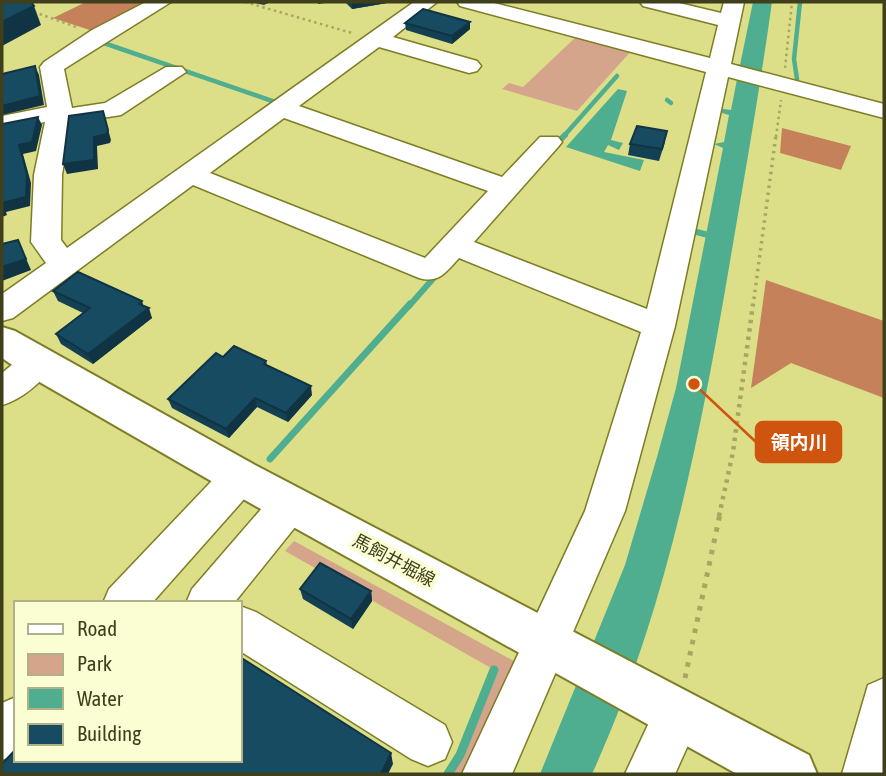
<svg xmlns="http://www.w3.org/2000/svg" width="886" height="776" font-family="'Asap Condensed','Noto Sans JP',sans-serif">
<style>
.green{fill:#d5a58b}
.forest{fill:#c5815a}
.water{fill:#50ae90}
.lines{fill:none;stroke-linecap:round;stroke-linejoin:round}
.stream-far3{stroke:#50ae90;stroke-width:4.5}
.stream-far2{stroke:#50ae90;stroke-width:6}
.stream-far1{stroke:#50ae90;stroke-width:7}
.stream{stroke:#50ae90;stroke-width:9}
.minor-casing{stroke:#7c7d24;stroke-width:3}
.major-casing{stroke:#7c7d24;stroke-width:4}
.path-far3{stroke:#a5a762;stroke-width:2.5;stroke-dasharray:2.5 3.5;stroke-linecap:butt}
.path-far2{stroke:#a5a762;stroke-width:3.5;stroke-dasharray:2.5 4.5;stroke-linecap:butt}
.path-far1{stroke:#a5a762;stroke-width:4.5;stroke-dasharray:3.5 5;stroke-linecap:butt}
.path{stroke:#a5a762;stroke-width:5;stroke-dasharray:4.5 7;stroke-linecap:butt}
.minor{fill:#fff;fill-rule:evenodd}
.major{fill:#fff;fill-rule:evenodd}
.wall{fill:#144053}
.shaded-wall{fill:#103444}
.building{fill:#174b61;stroke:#103444;stroke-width:2}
.labels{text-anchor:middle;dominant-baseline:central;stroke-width:7;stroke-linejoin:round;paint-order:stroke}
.street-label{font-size:18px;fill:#3f3f1c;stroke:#fbfdd3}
.leader{fill:none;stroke:#cf550e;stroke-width:2.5}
.callout-dot{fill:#cf550e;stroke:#fbfdd3;stroke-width:2.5}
.callout{fill:#cf550e;stroke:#cf550e;stroke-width:2.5}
.callout-label{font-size:19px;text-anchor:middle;font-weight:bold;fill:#fff}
</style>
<rect width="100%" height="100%" fill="#dcdf88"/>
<g class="green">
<path d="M 578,35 L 633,49 L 577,111 L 502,89 L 509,83 L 523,87 Z"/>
<path d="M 294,541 L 523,666 L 475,774 L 452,774 L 464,756 L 498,672 L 285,551 Z"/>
</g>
<g class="forest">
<path d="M 86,2 L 157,2 L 99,33 L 53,18 Z"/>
<path d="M 782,128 L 851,146 L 841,170 L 780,153 Z"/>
<path d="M 766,280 L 884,321 L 884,398 L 791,363 L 751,388 Z"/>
</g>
<g class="water">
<path d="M 753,2 L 772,2 C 759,96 742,190 726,285 C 697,452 663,619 592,774 L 540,774 L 625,565 L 657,457 L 676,388 L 723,148 L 714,144 L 724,142 L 729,115 L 715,111 L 716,108 L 731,110 L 738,74 L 726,62 L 740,65 Z"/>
<path d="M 618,89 L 627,91 L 611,140 L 623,143 L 619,150 L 608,145 L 604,152 L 644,160 L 640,171 L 566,147 Z"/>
</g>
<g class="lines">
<g class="stream-far3">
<path d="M 98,41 L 278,103"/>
<path d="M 797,79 L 794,59 L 800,2"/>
<path d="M 667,100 L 671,103"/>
<path d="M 563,137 L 617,76"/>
</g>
<g class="stream-far2">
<path d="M 560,140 L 565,135"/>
<path d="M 689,230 L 712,236"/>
<path d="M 409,306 L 439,272"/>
</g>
<path class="stream-far1" d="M 270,459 L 410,304"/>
<path class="stream" d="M 448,774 L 460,755 L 494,670"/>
<defs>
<g id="minor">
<path d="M 146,2 L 171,2 L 64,69 L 72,108 L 105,103 L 166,67 L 182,67 L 186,72 L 121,115 L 70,123 L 62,175 L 61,240 L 67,248 L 414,2 L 437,2 L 393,37 L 477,61 L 481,66 L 477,71 L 469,73 L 379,47 L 299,106 L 502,177 L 540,137 L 558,137 L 562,142 L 558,147 L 474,242 L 647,309 L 706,72 L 460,6 L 457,2 L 490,2 L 710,58 L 718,25 L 643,6 L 640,2 L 675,2 L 721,13 L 724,2 L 744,2 L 731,64 L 884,104 L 884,118 L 728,77 L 675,326 L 625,511 L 512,774 L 462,774 L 585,511 L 641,332 L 459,258 C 446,272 439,284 419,278 L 193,185 L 13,318 L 2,321 L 2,294 L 46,263 L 31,242 L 34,175 L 45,122 L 2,131 L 2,116 L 47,107 L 40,67 L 44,62 L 92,30 ZM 284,118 L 488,191 L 425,258 L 210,173 Z"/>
<path d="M 37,350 L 49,354 L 54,363 C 44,381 21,400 2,405 L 2,373 L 25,354 Z"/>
<path d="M 240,461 L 254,466 L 259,477 L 254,488 L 152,603 L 103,603 L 109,589 L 226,466 Z"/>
<path d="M 290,487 L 304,492 L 310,504 L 304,516 L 234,603 L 186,603 L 192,589 L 276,492 Z"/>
<path d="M 240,606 L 256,612 L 445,725 L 452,742 L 445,759 L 428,766 L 411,759 L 240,651 Z"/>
<path d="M 884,678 L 884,774 L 842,774 L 868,685 Z"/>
<path d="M 678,690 L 695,697 L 702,714 L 675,774 L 625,774 L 661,697 Z"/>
<path d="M 16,697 L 16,754 L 2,760 L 2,703 Z"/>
</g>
<path id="major" d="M 2,327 L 15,331 L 255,465 L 809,755 L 817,774 L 737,774 L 225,489 L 24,373 L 2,358 Z"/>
</defs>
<use href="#minor" class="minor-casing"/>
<use href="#major" class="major-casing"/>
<g class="path-far3">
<path d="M 245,2 L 352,33"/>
<path d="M 34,12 L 79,28"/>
<path d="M 785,68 L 792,2"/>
<path d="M 776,137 L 781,100"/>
</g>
<path class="path-far2" d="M 753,306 L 776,135"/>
<path class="path-far1" d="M 719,516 L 733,452 L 753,304"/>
<path class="path" d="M 685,678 L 720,514"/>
<use href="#minor" class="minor"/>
<use href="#major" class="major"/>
</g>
<g class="wall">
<path d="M 251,2 L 270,2 L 264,5 Z"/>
<path d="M 345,2 L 387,2 L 387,3 L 352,9 Z"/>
<path d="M 470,22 L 470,29 L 452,44 L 406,30 L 405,23 Z"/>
<path d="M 665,142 L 659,161 L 628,155 L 630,144 Z"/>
<path d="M 53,291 L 143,306 L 152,318 L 93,364 L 61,344 L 56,334 L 83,313 L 58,301 Z"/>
<path d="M 223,357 L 266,361 L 267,365 L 312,395 L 288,422 L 257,407 L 229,438 L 172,408 L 168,399 Z"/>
<path d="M 300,589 L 371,591 L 372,601 L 353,629 L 303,599 Z"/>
</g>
<g class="shaded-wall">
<path d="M 318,2 L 331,2 L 318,4 Z"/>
<path d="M 357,2 L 387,2 L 387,3 L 352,9 L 352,3 Z"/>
<path d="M 34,6 L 41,25 L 2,46 L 2,22 Z"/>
<path d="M 470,22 L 470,29 L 452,44 L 452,36 Z"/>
<path d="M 35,66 L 39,75 L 44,105 L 2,115 L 2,106 Z"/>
<path d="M 103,111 L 111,140 L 110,143 L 97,146 L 98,169 L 67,174 L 63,164 L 94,137 Z"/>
<path d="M 38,117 L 42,125 L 36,151 L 23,154 L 31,183 L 30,206 L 6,212 L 7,215 L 2,217 L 2,203 L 19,145 Z"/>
<path d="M 18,240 L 31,270 L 2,281 L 2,267 Z"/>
<path d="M 142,301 L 145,311 L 149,308 L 152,318 L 93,364 L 88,354 Z"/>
<path d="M 311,386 L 312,395 L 288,422 L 286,413 Z"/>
<path d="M 255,398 L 257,407 L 229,438 L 226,429 Z"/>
<path d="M 371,591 L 372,601 L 353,629 L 351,619 Z"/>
<path d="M 391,753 L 393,764 L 388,774 L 381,774 Z"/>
</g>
<g class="building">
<path d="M 2,2 L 31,2 L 34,6 L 2,22 Z"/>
<path d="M 423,9 L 470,22 L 452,36 L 405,23 Z"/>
<path d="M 35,66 L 40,96 L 2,106 L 2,74 Z"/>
<path d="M 103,111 L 108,130 L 107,134 L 94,137 L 94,160 L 63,164 L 69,116 Z"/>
<path d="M 38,117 L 32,142 L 19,145 L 27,174 L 26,197 L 2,203 L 2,124 Z"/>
<path d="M 637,126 L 667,131 L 662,149 L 630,144 Z"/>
<path d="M 18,240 L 26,259 L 2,267 L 2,244 Z"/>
<path d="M 78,272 L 142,301 L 139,304 L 149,308 L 88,354 L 56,334 L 90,308 L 53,291 Z"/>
<path d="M 234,346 L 266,361 L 264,364 L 311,386 L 286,413 L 255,398 L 226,429 L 168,399 L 216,353 L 223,357 Z"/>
<path d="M 320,563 L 371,591 L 351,619 L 300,589 Z"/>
<path d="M 240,657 L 391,753 L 381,774 L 2,774 L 2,764 L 16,749 L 16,760 L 240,760 Z"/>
</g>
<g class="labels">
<g class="street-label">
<text transform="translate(394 560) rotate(28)">馬飼井堀線</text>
</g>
</g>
<path class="leader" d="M694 384L756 442"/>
<circle class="callout-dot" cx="694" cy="384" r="7"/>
<rect class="callout" x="756" y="422" width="85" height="40" rx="7"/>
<g class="callout-label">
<text x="799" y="449">領内川</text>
</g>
<rect width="886" height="776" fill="none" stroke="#3f3f1c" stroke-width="7"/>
<rect x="14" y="601" width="228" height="161" fill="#fbfdd3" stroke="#b0b18a" stroke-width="2"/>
<rect x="28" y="624" width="35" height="10" fill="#ffffff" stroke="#b0b18a" stroke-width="2"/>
<text x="77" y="636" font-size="21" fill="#3f3f1c">Road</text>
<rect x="28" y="654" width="35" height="21" fill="#d5a58b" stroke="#b0b18a" stroke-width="2"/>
<text x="77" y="671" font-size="21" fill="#3f3f1c">Park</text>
<rect x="28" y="688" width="35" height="21" fill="#50ae90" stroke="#b0b18a" stroke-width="2"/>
<text x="77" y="706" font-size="21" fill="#3f3f1c">Water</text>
<rect x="28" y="724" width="35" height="21" fill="#174b61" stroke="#b0b18a" stroke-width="2"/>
<text x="77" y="741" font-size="21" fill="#3f3f1c">Building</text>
</svg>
